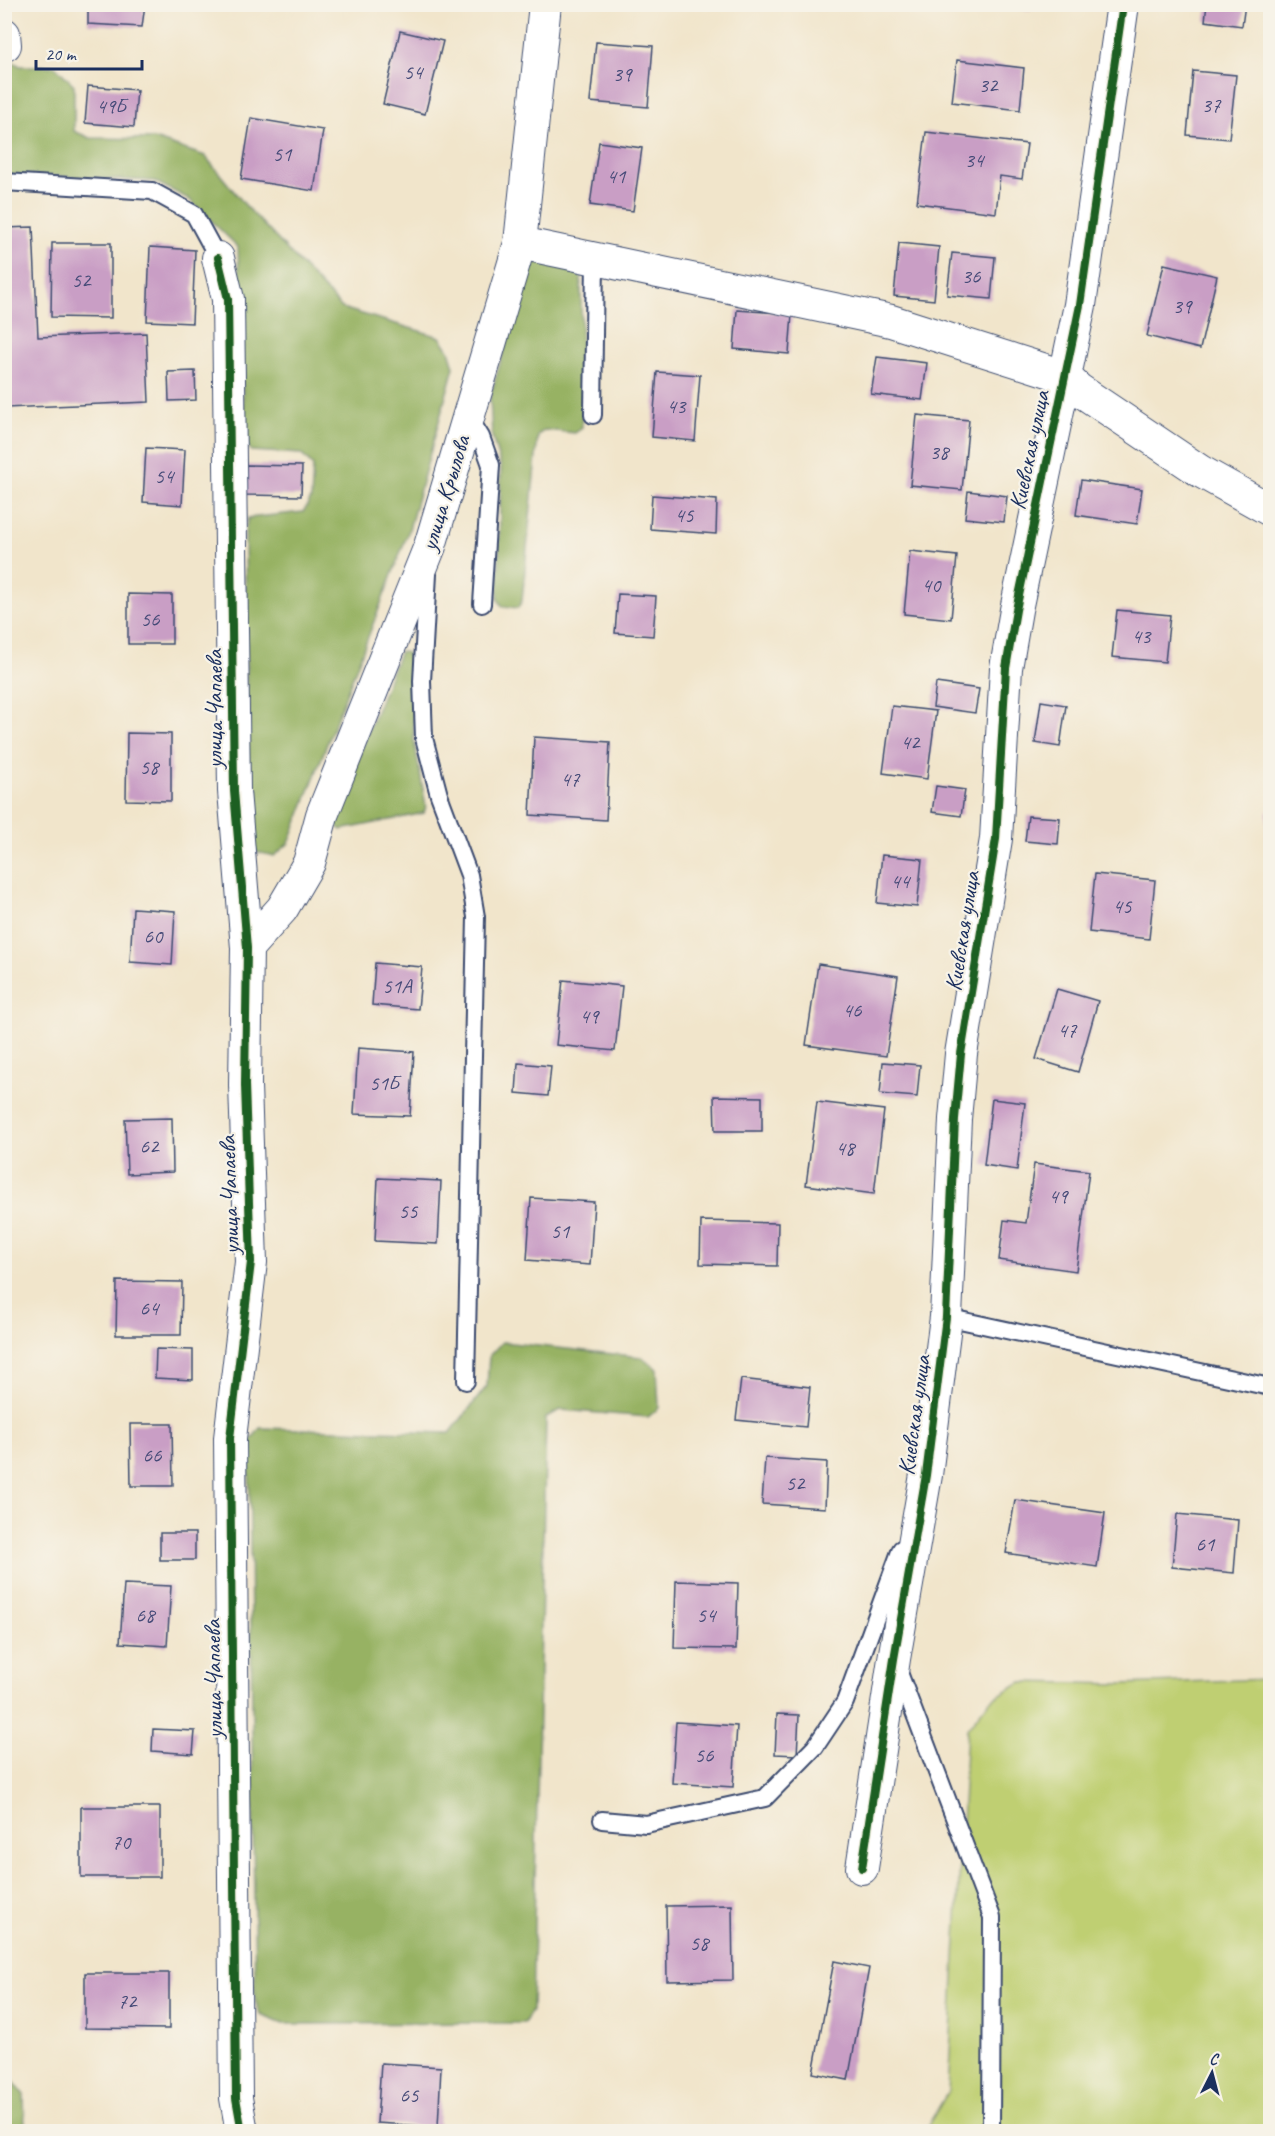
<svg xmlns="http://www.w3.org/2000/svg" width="1275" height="2136" font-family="Caveat,sans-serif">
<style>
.green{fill:#bfcf72;stroke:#6d7f68;stroke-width:1.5}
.forest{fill:#97b264;stroke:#597061;stroke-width:1.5}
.building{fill:#c99ec5}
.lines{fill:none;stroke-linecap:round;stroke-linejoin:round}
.service-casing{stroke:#3b4a6e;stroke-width:20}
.minor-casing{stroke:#3b4a6e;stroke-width:34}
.service{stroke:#fff;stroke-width:16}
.minor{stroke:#fff;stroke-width:32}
.cycleway-casing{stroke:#f7f3e8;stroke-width:11}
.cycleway{stroke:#1b5e20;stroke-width:8}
.labels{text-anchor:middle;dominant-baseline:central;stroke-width:4.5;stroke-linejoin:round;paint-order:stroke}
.number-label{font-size:21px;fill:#464b78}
.street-label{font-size:24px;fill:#1b2f5e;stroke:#f7f3e8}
</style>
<rect width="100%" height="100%" fill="#f7f3e8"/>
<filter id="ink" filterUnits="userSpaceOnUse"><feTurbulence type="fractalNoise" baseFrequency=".0167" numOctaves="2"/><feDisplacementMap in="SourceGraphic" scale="12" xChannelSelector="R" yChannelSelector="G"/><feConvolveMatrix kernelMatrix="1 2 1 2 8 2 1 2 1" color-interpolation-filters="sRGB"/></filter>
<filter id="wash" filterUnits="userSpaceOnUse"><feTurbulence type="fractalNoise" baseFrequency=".008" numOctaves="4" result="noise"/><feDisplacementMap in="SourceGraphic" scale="24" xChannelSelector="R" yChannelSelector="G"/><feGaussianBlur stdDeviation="1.35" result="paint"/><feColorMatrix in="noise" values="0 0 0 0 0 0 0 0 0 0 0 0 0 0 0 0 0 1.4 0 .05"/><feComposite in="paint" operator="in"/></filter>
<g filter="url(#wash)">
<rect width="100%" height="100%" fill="#f1e5cb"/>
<path class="green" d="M 1270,1679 L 1270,2131 L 924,2132 L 948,2092 L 967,1729 L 989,1701 L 1021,1682 L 1121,1684 Z"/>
<g class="forest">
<path d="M 5,57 L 20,66 L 55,66 L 74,85 L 74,131 L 90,138 L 154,139 L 205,156 L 246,206 L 342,308 L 440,337 L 449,350 L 454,367 L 408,533 L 289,843 L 274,856 L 248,850 L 245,530 L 248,518 L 303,512 L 311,499 L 313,466 L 301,454 L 251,451 L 244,439 L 238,247 L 189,199 L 154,181 L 5,174 Z"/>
<path d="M 531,260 L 570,263 L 581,272 L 582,428 L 575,433 L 545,430 L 538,435 L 522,601 L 518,608 L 502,606 L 498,599 L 501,467 L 492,436 L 490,397 Z"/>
<path d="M 400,651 L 407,653 L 412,660 L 414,740 L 426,806 L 424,813 L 341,830 L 332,822 Z"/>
<path d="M 502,1342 L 641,1357 L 657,1369 L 659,1408 L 648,1417 L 561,1410 L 546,1417 L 532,2011 L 524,2023 L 283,2024 L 260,2015 L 255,2000 L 249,1443 L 260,1428 L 450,1433 L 487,1386 L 489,1356 Z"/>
<path d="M 4,2069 L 24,2095 L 25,2131 L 5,2131 Z"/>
</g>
<g id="blocks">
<g class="building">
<path d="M 88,4 L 145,4 L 142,27 L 88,24 Z"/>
<path d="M 778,4 L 818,4 L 817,10 Z"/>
<path d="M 994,4 L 1031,4 L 1031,10 L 994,7 Z"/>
<path d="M 1207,4 L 1245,4 L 1242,26 L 1205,21 Z"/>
<path d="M 400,31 L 443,41 L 425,114 L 383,104 Z"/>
<path d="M 596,42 L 653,46 L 648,107 L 590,102 Z"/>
<path d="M 957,60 L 1024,68 L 1020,110 L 952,102 Z"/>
<path d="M 1193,71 L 1236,75 L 1229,139 L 1187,135 Z"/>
<path d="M 88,86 L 137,90 L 134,127 L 85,123 Z"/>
<path d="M 251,118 L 323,130 L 314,191 L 241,179 Z"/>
<path d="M 926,132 L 1027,144 L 1022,179 L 1000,176 L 996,213 L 917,203 Z"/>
<path d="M 599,142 L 642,148 L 633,211 L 590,205 Z"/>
<path d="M 33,227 L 38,337 L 146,333 L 149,402 L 4,408 L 4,228 Z"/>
<path d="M 52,243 L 111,243 L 111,318 L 51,317 Z"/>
<path d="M 899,243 L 939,247 L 934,300 L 894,296 Z"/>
<path d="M 150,247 L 195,250 L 192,323 L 147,321 Z"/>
<path d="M 952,253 L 995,257 L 991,299 L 947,295 Z"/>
<path d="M 1164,264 L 1217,276 L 1200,349 L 1147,336 Z"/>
<path d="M 737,310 L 792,314 L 789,354 L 734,349 Z"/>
<path d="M 877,357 L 927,363 L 922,400 L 871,394 Z"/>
<path d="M 195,371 L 196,400 L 169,401 L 168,372 Z"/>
<path d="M 657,372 L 700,375 L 695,441 L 652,437 Z"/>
<path d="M 917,415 L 969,420 L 962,490 L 910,485 Z"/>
<path d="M 146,448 L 185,450 L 182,505 L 143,502 Z"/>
<path d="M 246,465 L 302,466 L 301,496 L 245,495 Z"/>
<path d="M 1081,480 L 1142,489 L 1137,524 L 1076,515 Z"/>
<path d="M 968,491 L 1007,496 L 1004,522 L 965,518 Z"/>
<path d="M 652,495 L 717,500 L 716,534 L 650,529 Z"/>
<path d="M 910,551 L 957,556 L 951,619 L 904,614 Z"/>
<path d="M 128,594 L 172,595 L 172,644 L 128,644 Z"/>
<path d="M 618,594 L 656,596 L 653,636 L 615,633 Z"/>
<path d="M 1117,610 L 1170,615 L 1165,662 L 1112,657 Z"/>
<path d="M 936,683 L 979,689 L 975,713 L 933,707 Z"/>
<path d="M 1041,701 L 1066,705 L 1060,747 L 1035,743 Z"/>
<path d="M 892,706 L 936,711 L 927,779 L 883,773 Z"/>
<path d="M 127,733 L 171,734 L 171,801 L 126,800 Z"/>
<path d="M 534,737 L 610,742 L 606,820 L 530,815 Z"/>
<path d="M 936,786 L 965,790 L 961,816 L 932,812 Z"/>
<path d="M 1267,811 L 1270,812 L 1270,858 L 1266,857 Z"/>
<path d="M 1028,816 L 1060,818 L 1058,844 L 1025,841 Z"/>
<path d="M 882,855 L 922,859 L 917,907 L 877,903 Z"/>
<path d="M 1095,874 L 1155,880 L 1149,939 L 1089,932 Z"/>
<path d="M 133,908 L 175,911 L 172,965 L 130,962 Z"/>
<path d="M 375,963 L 422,967 L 418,1009 L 372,1005 Z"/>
<path d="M 818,964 L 898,976 L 886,1056 L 806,1045 Z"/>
<path d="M 563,980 L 622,986 L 615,1051 L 556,1045 Z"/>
<path d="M 1057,989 L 1098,1001 L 1078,1072 L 1036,1059 Z"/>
<path d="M 358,1048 L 414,1052 L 410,1116 L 354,1114 Z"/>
<path d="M 883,1062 L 920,1065 L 917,1097 L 880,1094 Z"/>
<path d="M 518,1063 L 551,1066 L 548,1096 L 516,1093 Z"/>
<path d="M 714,1096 L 762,1097 L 762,1131 L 715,1131 Z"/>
<path d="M 992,1099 L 1025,1103 L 1017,1170 L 984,1165 Z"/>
<path d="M 817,1102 L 884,1110 L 874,1194 L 806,1185 Z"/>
<path d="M 172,1118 L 173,1172 L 127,1174 L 125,1119 Z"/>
<path d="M 1034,1164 L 1089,1171 L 1076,1271 L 999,1260 L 1004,1220 L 1026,1223 Z"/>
<path d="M 378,1178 L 441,1181 L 438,1244 L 375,1241 Z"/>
<path d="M 531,1198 L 594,1202 L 590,1265 L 527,1260 Z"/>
<path d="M 701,1221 L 778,1223 L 777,1266 L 700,1264 Z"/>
<path d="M 117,1281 L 182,1282 L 181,1335 L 116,1335 Z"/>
<path d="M 156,1349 L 193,1350 L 193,1380 L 155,1378 Z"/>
<path d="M 741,1379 L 810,1387 L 806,1427 L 736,1420 Z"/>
<path d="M 130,1424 L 172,1424 L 173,1486 L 131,1486 Z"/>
<path d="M 765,1458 L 827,1462 L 825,1508 L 762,1504 Z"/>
<path d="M 1015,1500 L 1105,1513 L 1097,1567 L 1006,1553 Z"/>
<path d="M 1177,1514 L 1238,1520 L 1234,1573 L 1172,1567 Z"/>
<rect x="160" y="1533" width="35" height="27"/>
<path d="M 676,1581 L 738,1583 L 736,1649 L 674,1648 Z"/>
<path d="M 124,1584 L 171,1586 L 167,1646 L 120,1643 Z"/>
<path d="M 777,1714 L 799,1715 L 797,1755 L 775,1754 Z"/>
<path d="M 676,1722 L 737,1726 L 733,1787 L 672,1783 Z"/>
<path d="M 153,1729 L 195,1731 L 193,1754 L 152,1751 Z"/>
<rect x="81" y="1807" width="79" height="70"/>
<path d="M 732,1905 L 733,1980 L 667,1981 L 666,1906 Z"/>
<path d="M 834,1961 L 869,1968 L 848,2080 L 813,2073 Z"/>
<path d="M 85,1973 L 169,1973 L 169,2029 L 85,2028 Z"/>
<path d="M 381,2063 L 441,2067 L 438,2127 L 377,2123 Z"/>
</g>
</g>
</g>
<g filter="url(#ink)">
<use href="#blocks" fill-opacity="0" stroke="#3b4a6e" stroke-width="1.5"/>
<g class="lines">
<defs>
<g id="service">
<path d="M 4,182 L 152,191 L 194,214 L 218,258"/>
<path d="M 593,415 L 595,257"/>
<path d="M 468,416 L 481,437 L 491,465 L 482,604"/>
<path d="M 428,574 L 422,681 L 424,738 L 439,795 L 469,875 L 476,917 L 466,1381"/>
<path d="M 946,1317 L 1270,1387"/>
<path d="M 898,1670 L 992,1917 L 991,2132"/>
<path d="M 602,1820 L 646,1824 L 765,1798 L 815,1747 L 845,1702 L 901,1549"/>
</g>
<g id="minor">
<path d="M 4,34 L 5,45"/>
<path d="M 520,243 L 891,321 L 1064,376 L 1078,389 L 1200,471 L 1270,510"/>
<path d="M 218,258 L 228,299 L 234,791 L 247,948 L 245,1085 L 251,1262 L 230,1438 L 236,2098 L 242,2132"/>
<path d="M 247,948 L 282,909 L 309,863 L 322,815 L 430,546 L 520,243 L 545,4"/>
<path d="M 862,1868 L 894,1659 L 926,1475 L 946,1317 L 955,1119 L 961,1054 L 996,839 L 1006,668 L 1016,610 L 1080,305 L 1123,4"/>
</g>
</defs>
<use href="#service" class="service-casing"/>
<use href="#minor" class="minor-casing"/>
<use href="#service" class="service"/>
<use href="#minor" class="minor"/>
<defs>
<g id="cycleway">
<path d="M 218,258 L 228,299 L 234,791 L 247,948 L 245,1085 L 251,1262 L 230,1438 L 236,2098 L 242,2132"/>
<path d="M 862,1868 L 894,1659 L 926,1475 L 946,1317 L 955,1119 L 961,1054 L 996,839 L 1006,668 L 1016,610 L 1080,305 L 1123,4"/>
</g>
</defs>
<use href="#cycleway" class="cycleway-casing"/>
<use href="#cycleway" class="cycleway"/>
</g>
</g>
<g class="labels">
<g class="number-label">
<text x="413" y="72">54</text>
<text x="622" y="74">39</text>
<text x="988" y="85">32</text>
<text x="1211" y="105">37</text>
<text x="111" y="106">49Б</text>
<text x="282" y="154">51</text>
<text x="974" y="160">34</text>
<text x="616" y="176">41</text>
<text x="971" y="276">36</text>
<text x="81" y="280">52</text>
<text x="1182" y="306">39</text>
<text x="676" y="406">43</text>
<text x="939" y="452">38</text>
<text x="164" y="476">54</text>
<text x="684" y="515">45</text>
<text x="931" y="585">40</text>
<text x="150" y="619">56</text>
<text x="1141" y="636">43</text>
<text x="910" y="742">42</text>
<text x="149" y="767">58</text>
<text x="570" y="779">47</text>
<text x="900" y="881">44</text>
<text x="1122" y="906">45</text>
<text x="153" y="936">60</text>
<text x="397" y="986">51А</text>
<text x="852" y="1010">46</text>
<text x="589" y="1016">49</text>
<text x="1067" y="1030">47</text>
<text x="384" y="1083">51Б</text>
<text x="149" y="1146">62</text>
<text x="845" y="1148">48</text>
<text x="1058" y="1196">49</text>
<text x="408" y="1211">55</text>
<text x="560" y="1231">51</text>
<text x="149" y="1308">64</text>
<text x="152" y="1455">66</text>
<text x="795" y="1483">52</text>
<text x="1205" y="1544">61</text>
<text x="145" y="1615">68</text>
<text x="706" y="1615">54</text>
<text x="704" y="1755">56</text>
<text x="121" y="1842">70</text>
<text x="699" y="1943">58</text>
<text x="127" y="2001">72</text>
<text x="409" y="2095">65</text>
</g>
<g class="street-label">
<text transform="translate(1029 450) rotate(-78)">Киевская улица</text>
<text transform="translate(445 493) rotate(-73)">улица Крылова</text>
<text transform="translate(214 709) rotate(-90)">улица Чапаева</text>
<text transform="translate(962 931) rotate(-81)">Киевская улица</text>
<text transform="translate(229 1195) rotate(-92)">улица Чапаева</text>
<text transform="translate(914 1415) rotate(-82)">Киевская улица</text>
<text transform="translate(213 1679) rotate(-91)">улица Чапаева</text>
</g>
</g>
<rect width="1275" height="2136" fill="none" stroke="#f7f3e8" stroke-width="24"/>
<g transform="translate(1212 2073) rotate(6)" stroke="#f7f3e8" stroke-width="4.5" paint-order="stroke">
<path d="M0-4.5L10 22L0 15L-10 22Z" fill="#1b2f5e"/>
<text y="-9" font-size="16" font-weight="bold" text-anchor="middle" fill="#1b2f5e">С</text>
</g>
<path d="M36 60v9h106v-9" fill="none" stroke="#1b2f5e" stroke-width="3"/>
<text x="45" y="60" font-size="18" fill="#1b2f5e" stroke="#f7f3e8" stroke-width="4.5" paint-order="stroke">20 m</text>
</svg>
